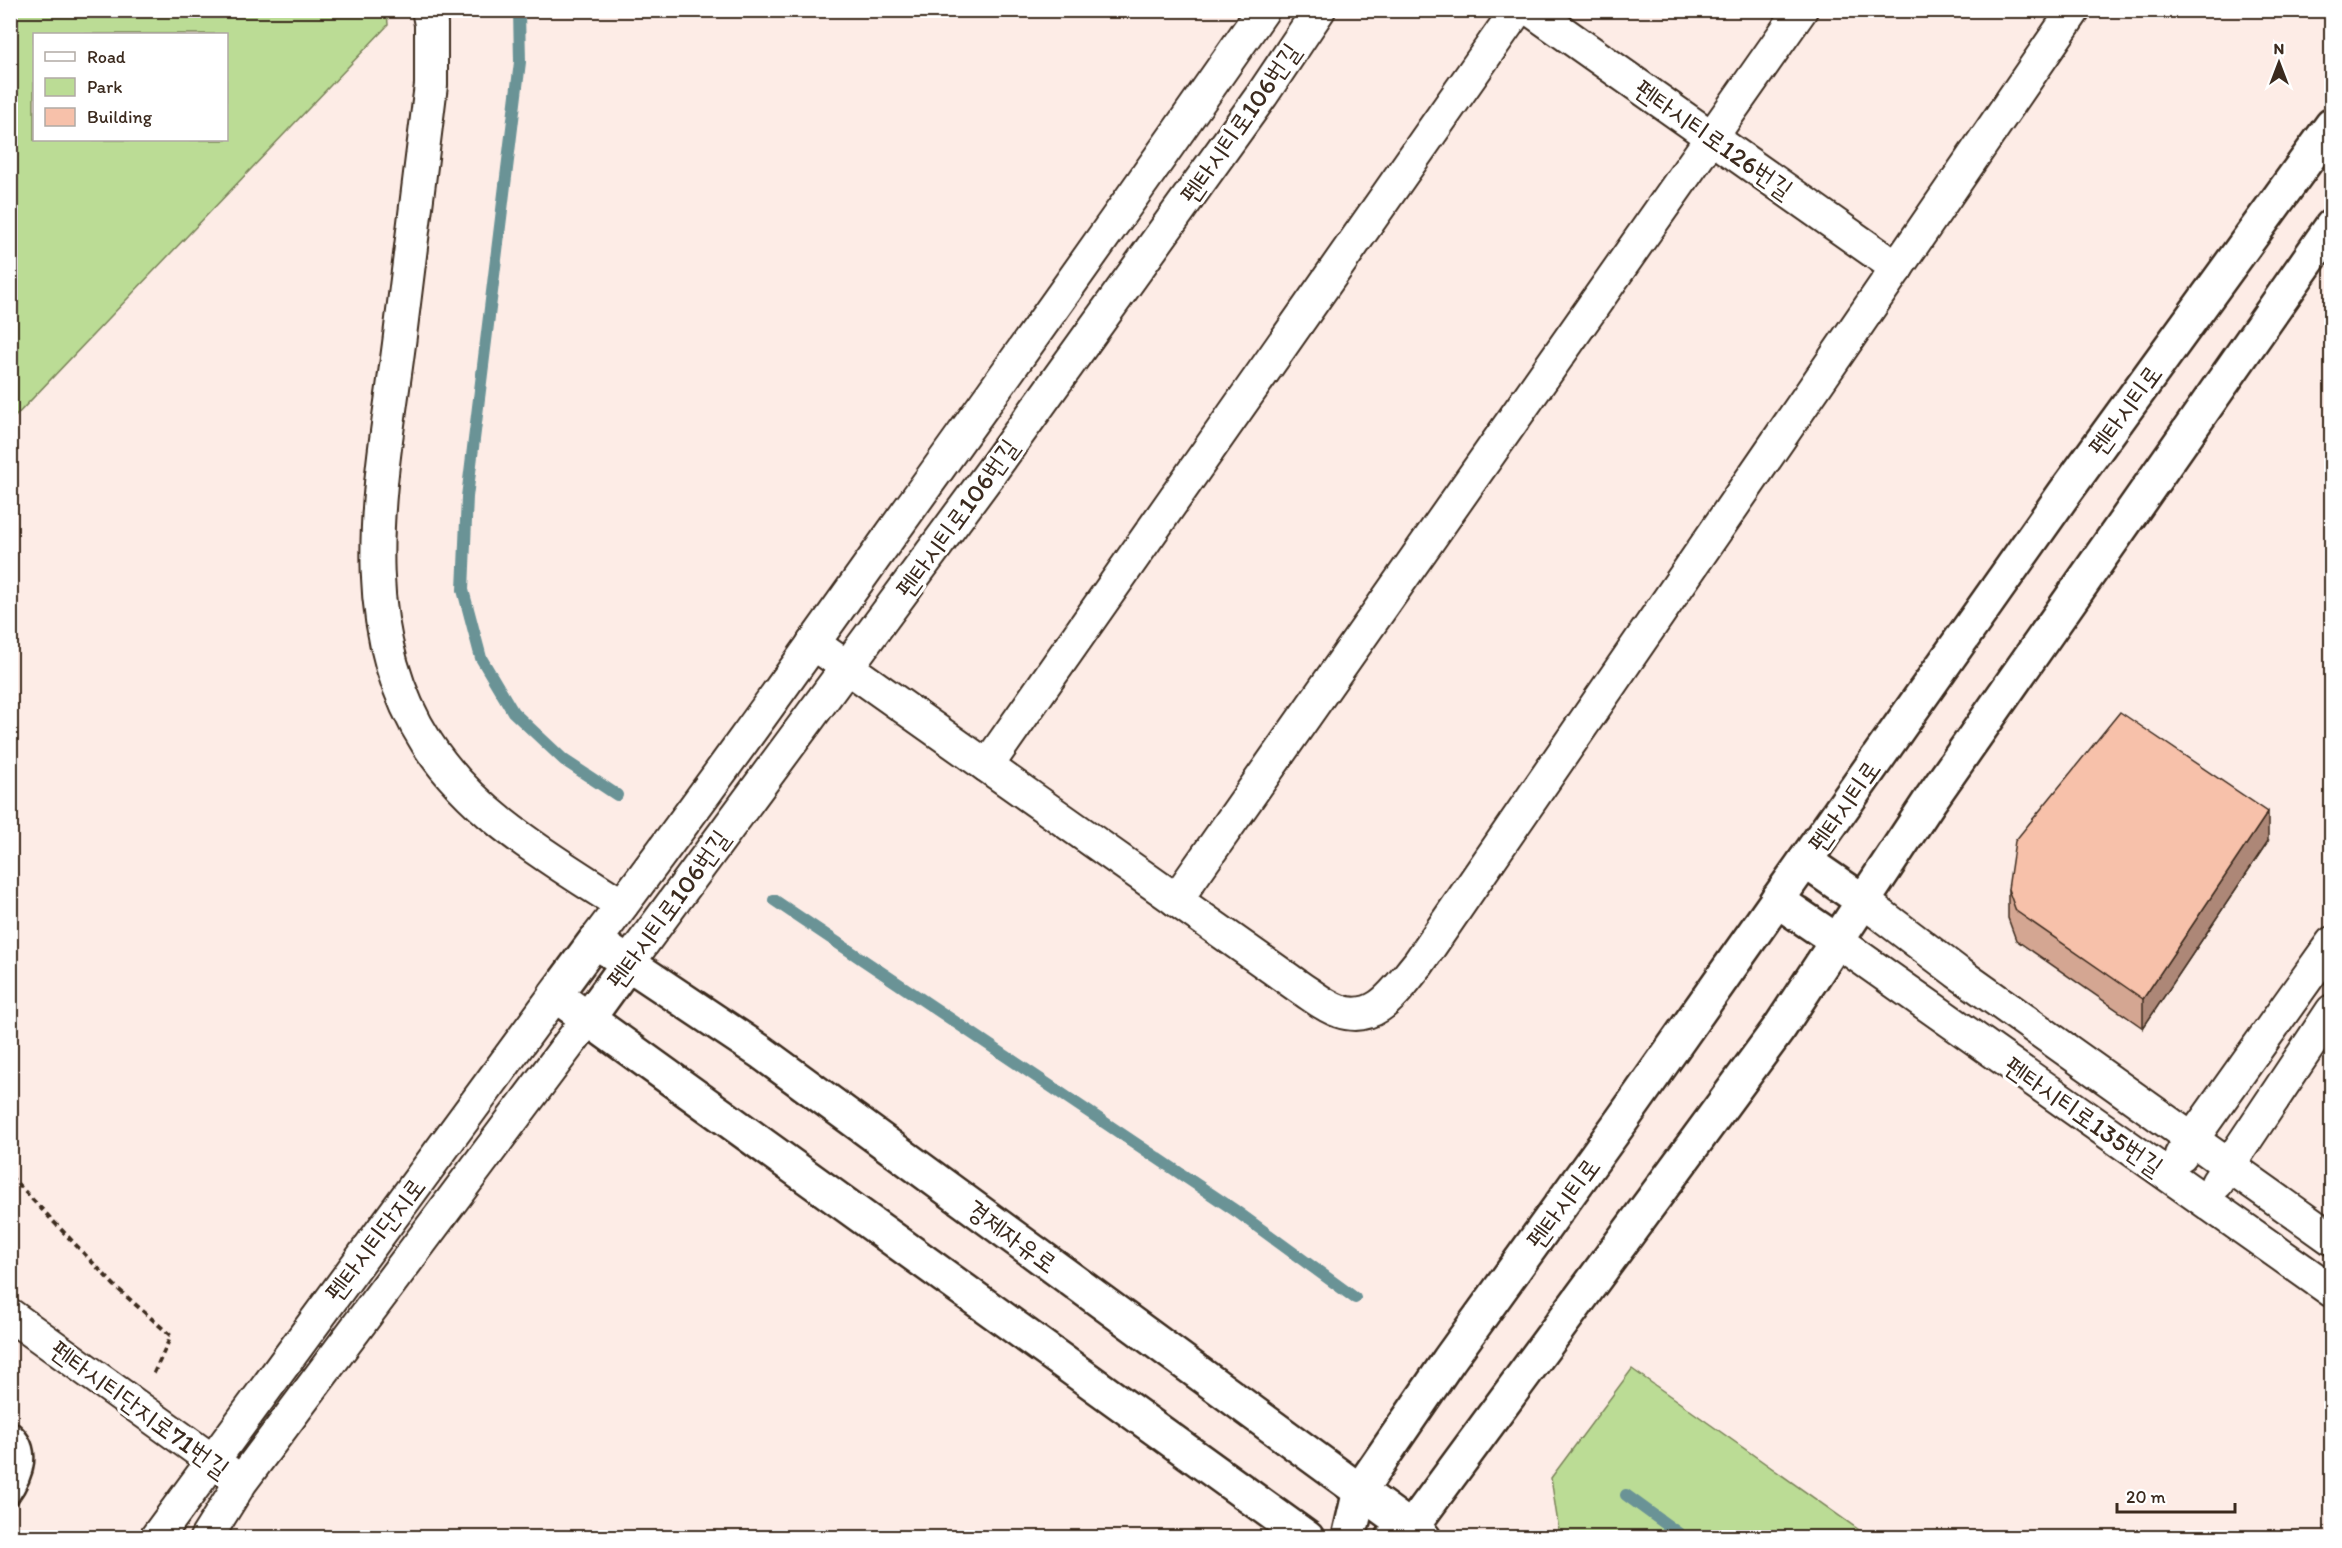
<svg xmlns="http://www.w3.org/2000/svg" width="2342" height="1548" font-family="Itim,'Poor Story',sans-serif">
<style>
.green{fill:#bbdc95;stroke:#7b835a;stroke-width:1.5;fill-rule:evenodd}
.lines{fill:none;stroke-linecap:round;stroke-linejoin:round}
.stream{stroke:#6a9396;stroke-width:12}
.service-casing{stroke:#3b2a1e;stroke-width:21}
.minor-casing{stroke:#3b2a1e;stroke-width:36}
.tertiary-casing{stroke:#3b2a1e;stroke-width:38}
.path{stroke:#3b2a1e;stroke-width:4;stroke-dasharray:6 4.5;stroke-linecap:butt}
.service{stroke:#fff;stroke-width:16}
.minor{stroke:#fff;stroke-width:32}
.tertiary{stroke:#fff;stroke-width:33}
.wall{fill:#d4a692;stroke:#3b2a1e;stroke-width:1.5}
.shaded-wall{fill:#ad8777;stroke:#3b2a1e;stroke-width:1.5}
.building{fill:#f7c1aa;stroke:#3b2a1e;stroke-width:1.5}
.labels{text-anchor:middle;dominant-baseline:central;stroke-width:6;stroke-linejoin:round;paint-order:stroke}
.street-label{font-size:26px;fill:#3b2a1e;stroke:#fff}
</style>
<rect width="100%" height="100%" fill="#fdece6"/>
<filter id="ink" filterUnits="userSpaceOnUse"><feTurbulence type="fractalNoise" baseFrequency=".0167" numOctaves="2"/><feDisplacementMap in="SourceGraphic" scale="12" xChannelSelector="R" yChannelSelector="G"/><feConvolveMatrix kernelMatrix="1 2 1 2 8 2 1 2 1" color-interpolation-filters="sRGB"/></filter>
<g filter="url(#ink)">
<g class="green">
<path d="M 11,10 L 387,10 L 388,25 L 11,421 ZM 34,34 L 226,34 L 226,140 L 34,140 Z"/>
<path d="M 1632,1369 L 1869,1537 L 1560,1537 L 1551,1478 Z"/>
</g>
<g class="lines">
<g class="stream">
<path d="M 519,10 L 520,62 L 467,497 L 463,590 L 481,658 L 513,712 L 564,760 L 617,795"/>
<path d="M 774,900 L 1236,1211 L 1355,1298"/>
<path d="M 1626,1495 L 1685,1538"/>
</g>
<defs>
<path id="service" d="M 10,1429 C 35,1448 25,1476 10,1497"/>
<g id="minor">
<path d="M 428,10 L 431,24 L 431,85 C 420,172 409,258 399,344 C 382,477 349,622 427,743 C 474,816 551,859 622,905"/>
<path d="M 1531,10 L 1897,268"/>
<path d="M 813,643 L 1302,989 C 1313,996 1326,1007 1339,1011 C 1377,1024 1396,990 1418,964 L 2074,10"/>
<path d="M 987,766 L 1517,10"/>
<path d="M 1176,900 L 1801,10"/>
<path d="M 1863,901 L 1957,972 L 2332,1239"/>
<path d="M 595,941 C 696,808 793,672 890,536 C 1015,362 1140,187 1263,10"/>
<path d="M 1837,941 L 2332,1291"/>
<path d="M 629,962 L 991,472 L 1262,95 L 1319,10"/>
<path d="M 2181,1155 L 2332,943"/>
<path d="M 2217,1183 L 2332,1011"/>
<path d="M 10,1315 L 228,1472"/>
<path d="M 156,1538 L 555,995"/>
<path d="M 206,1538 L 241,1482 L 587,1020"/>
</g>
<g id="tertiary">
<path d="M 1805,861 L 1863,901"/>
<path d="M 1777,900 L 1837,941"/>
<path d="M 587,1020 L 629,962"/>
<path d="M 1307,1538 L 555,995 L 595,941 L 761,1052 L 1424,1538"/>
<path d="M 1349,1538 L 1360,1490 L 1449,1360 L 1622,1120 L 2066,491 L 2332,125"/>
<path d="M 1393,1538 L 1411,1528 L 1780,1027 L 1931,799 L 2332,226"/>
</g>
</defs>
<use href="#service" class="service-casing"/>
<use href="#minor" class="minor-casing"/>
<use href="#tertiary" class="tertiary-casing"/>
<path class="path" d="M 10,1176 L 116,1287 L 171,1336 L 153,1375"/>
<use href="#service" class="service"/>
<use href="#minor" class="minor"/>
<use href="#tertiary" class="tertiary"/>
</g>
<path class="wall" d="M 2268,841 L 2143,1028 L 2016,940 L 2008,918 L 2008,889 Z"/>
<path class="shaded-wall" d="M 2268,812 L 2268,841 L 2143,1028 L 2143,999 Z"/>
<path class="building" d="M 2120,712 L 2268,812 L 2143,999 L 2016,911 L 2008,889 L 2015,841 Z"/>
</g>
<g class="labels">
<g class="street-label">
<text transform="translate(1240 123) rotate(-55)">펜타시티로106번길</text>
<text transform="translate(1714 139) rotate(35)">펜타시티로126번길</text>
<text transform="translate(2125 410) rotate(-54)">펜타시티로</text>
<text transform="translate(957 518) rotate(-54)">펜타시티로106번길</text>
<text transform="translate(1844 806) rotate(-55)">펜타시티로</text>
<text transform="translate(668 909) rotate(-54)">펜타시티로106번길</text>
<text transform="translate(2084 1116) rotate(35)">펜타시티로135번길</text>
<text transform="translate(1563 1203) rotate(-54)">펜타시티로</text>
<text transform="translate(1012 1236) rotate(36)">경제자유로</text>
<text transform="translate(375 1239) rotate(-53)">펜타시티단지로</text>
<text transform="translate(140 1409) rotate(36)">펜타시티단지로71번길</text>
</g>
</g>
<rect width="2342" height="1548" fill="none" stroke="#fff" stroke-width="36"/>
<rect x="18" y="18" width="2306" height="1512" fill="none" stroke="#3b2a1e" stroke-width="2" filter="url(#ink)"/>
<rect x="33" y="33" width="195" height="108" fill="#ffffff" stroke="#b1aaa5" stroke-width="1.5"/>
<rect x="45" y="52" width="30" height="9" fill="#ffffff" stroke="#b1aaa5" stroke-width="1.5"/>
<text x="87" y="63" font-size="18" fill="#3b2a1e">Road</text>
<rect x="45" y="78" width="30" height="18" fill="#bbdc95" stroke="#b1aaa5" stroke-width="1.5"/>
<text x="87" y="93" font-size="18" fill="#3b2a1e">Park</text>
<rect x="45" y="108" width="30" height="18" fill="#f7c1aa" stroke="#b1aaa5" stroke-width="1.5"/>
<text x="87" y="123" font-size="18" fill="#3b2a1e">Building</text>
<g transform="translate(2279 63)" stroke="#ffffff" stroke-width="4.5" paint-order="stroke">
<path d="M0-4.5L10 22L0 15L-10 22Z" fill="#3b2a1e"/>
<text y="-9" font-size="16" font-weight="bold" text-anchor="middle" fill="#3b2a1e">N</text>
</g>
<path d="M2117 1503v9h118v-9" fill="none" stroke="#3b2a1e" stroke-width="3"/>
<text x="2126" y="1503" font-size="18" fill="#3b2a1e" stroke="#ffffff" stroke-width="4.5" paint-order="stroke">20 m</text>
</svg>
